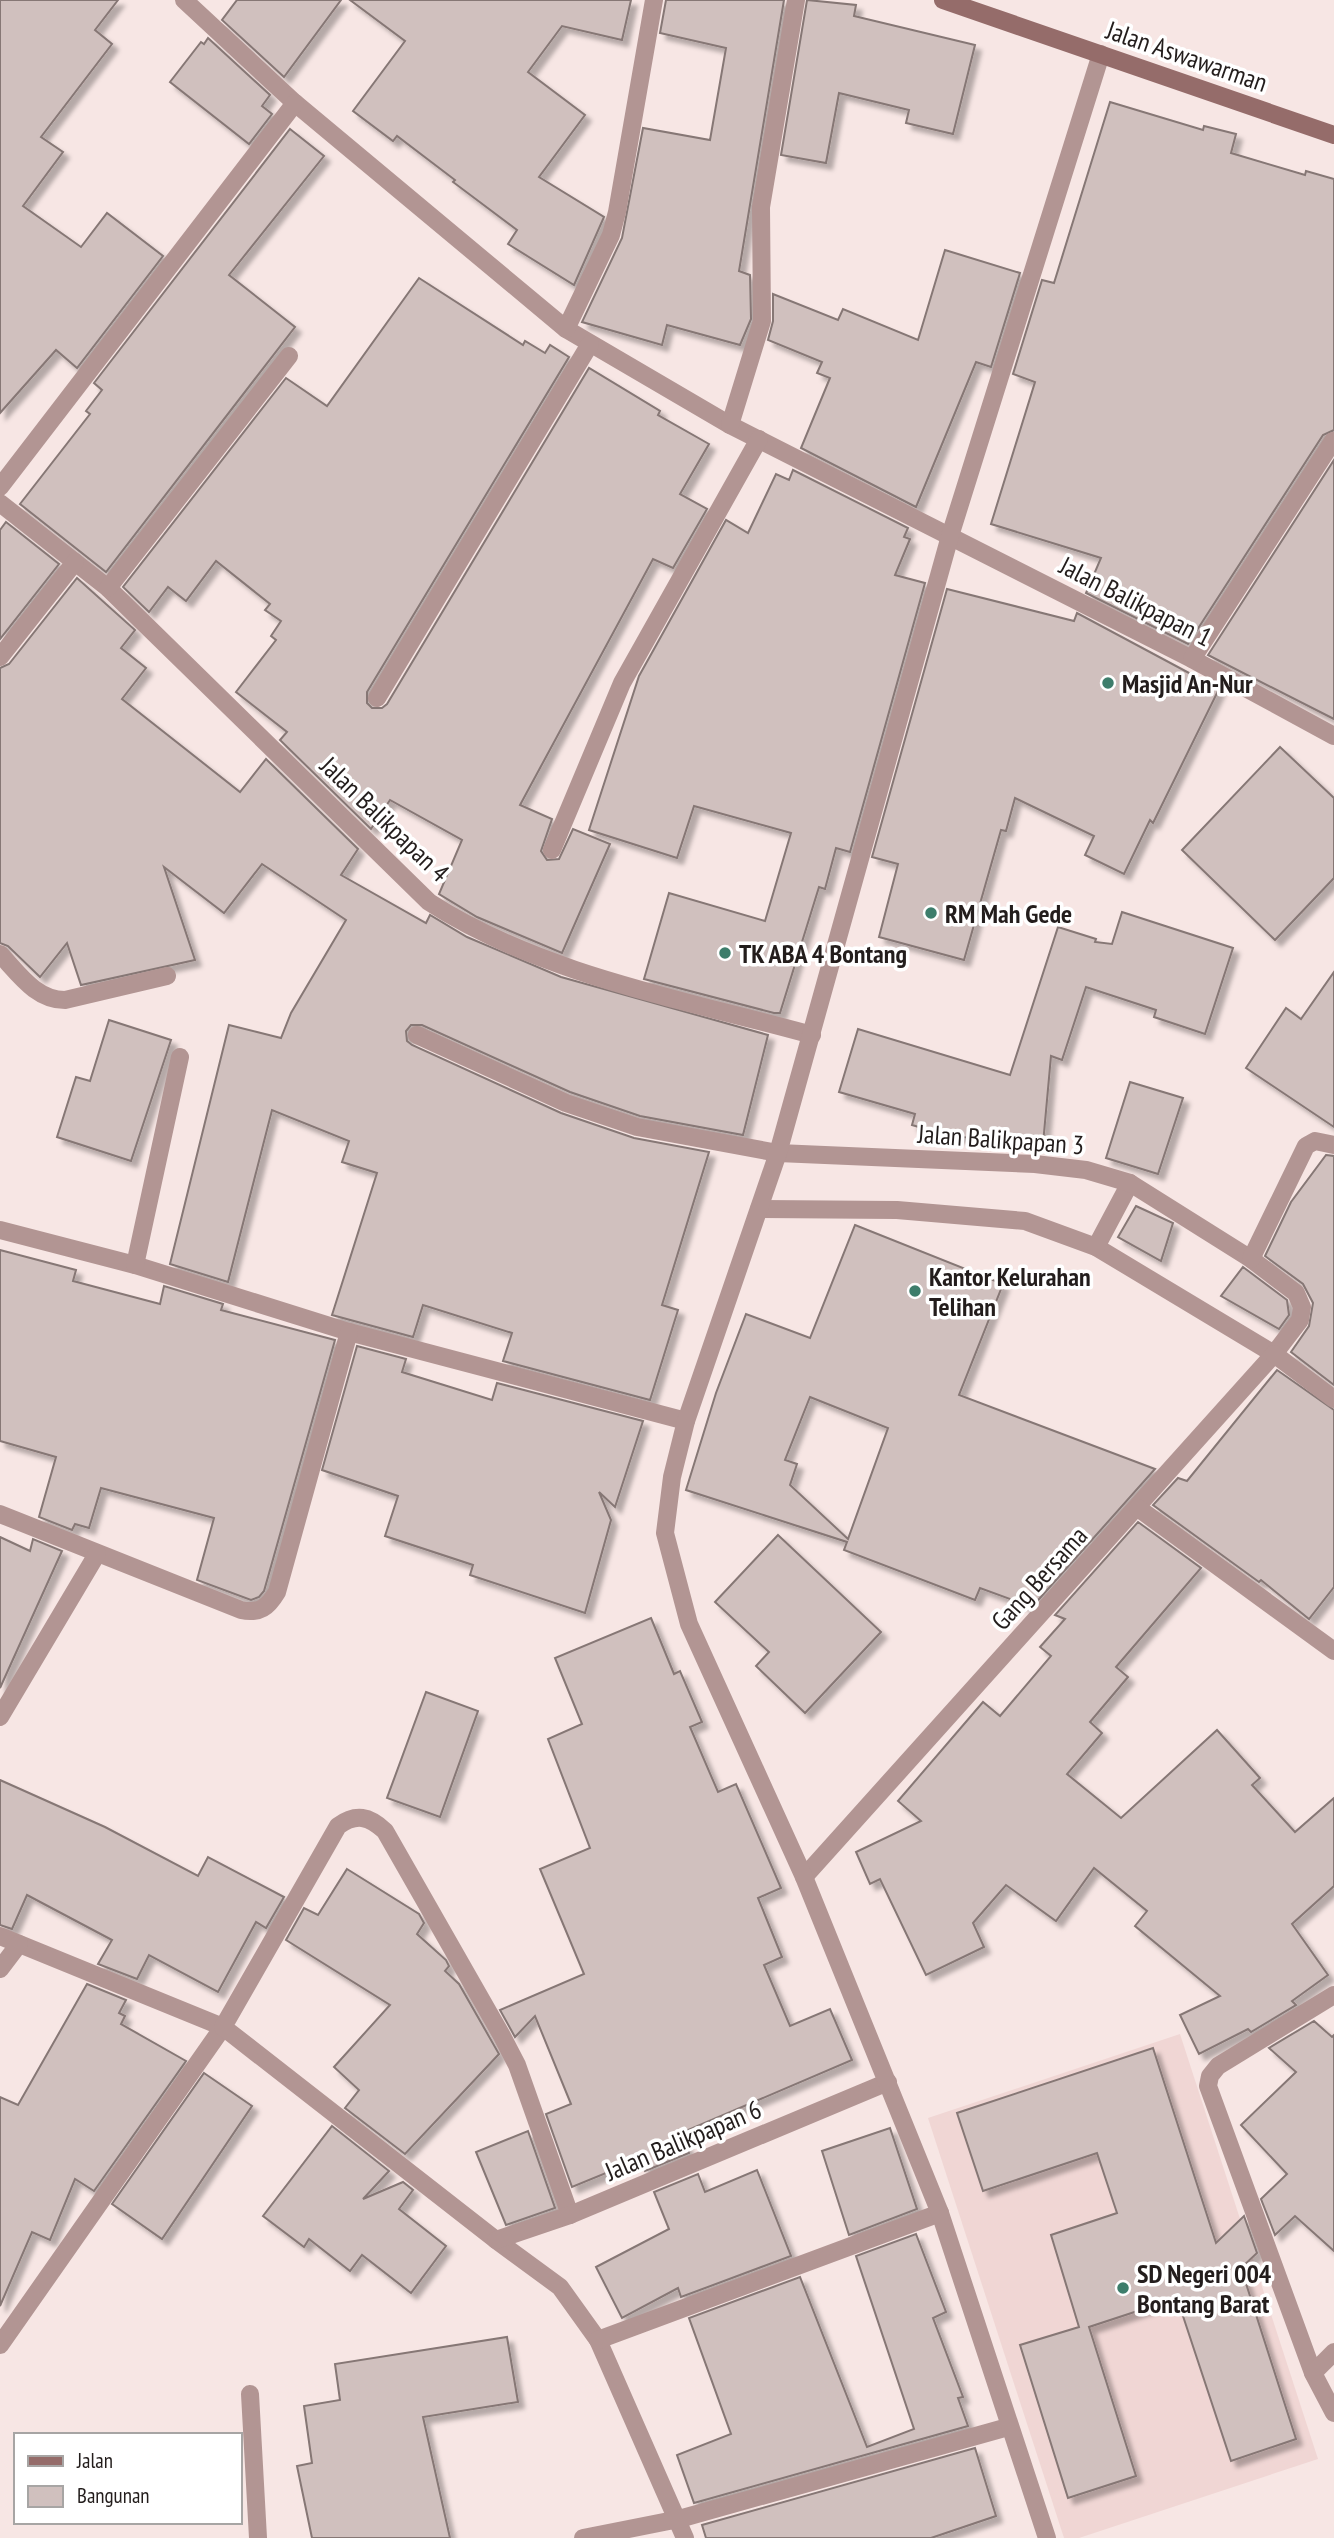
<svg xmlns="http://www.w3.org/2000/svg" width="1334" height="2538" font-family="'PT Sans Narrow',sans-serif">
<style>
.built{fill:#f0d6d4}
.building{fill:#d0c0be;stroke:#867775;stroke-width:2;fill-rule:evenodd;filter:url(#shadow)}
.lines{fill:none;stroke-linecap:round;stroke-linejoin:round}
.lane{stroke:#b29593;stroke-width:18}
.street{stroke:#b29593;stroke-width:18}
.secondary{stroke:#956c6a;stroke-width:18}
.poi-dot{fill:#3d7d6b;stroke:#fff;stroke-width:2.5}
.labels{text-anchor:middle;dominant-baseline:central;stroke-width:7;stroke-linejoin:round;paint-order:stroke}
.street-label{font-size:26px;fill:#231d1c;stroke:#fff}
.poi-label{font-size:26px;font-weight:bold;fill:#231d1c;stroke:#fff;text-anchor:start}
</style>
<defs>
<filter id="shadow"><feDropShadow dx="6" dy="6" stdDeviation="2" flood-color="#0004"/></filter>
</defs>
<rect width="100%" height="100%" fill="#f7e6e4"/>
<path class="built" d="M 1180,2034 L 1318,2459 L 1079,2538 L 1064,2538 L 928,2118 Z"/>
<g class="building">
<path d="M 0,0 L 118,0 L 95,30 L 112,44 L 41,137 L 63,152 L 23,206 L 81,247 L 107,213 L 163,256 L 77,368 L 56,350 L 0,413 Z"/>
<path d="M 237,0 L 341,0 L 284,77 L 222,20 Z"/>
<path d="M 350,0 L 631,0 L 622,40 L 562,26 L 528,72 L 585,115 L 539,177 L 604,217 L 574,285 L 508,244 L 517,230 L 453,182 L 455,180 L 397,136 L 393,141 L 353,111 L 405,41 Z"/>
<path d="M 666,0 L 784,0 L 739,271 L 750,275 L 751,319 L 740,345 L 667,325 L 662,345 L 582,322 L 622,238 L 643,128 L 710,140 L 726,48 L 660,33 Z"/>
<path d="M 807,0 L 856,5 L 854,16 L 975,45 L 953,134 L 906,123 L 909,110 L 839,93 L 826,163 L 781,155 Z"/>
<path d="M 208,38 L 270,95 L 262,106 L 272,114 L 249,144 L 170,82 L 201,42 L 204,44 Z"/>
<path d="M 1110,102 L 1203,130 L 1204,126 L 1236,134 L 1231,153 L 1305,175 L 1306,171 L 1334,179 L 1334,430 L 1323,435 L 1188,644 L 1086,593 L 1101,558 L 991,524 L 1035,382 L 1013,374 L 1042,280 L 1054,283 Z"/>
<path d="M 290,129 L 324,156 L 229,275 L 295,327 L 106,572 L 20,504 L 90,414 L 86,411 L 102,390 L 94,383 Z"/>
<path d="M 945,250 L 1020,273 L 991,367 L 976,362 L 916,507 L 801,448 L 830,378 L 817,373 L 822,362 L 768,340 L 773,321 L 773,294 L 838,320 L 843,309 L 918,340 Z"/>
<path d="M 419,278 L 523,345 L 525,341 L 545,353 L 550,345 L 569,357 L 367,692 L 367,703 L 372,708 L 382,708 L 387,704 L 589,368 L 660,411 L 658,415 L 709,444 L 680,494 L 707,509 L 673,568 L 653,559 L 520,805 L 552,819 L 541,851 L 547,860 L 559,859 L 573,829 L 610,844 L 562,953 L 477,917 L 439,894 L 462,840 L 390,800 L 371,829 L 280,740 L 287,732 L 236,692 L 276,640 L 271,636 L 281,621 L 265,610 L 270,604 L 216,561 L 186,601 L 168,587 L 149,612 L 123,587 L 286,378 L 327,406 Z"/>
<path d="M 1334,460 L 1334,719 L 1208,655 Z"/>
<path d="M 793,470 L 908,528 L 904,537 L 910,539 L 895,575 L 925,583 L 850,852 L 836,848 L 825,889 L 819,887 L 780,1013 L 774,1013 L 644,979 L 669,893 L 765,921 L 791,833 L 694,806 L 677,858 L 589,830 L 639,676 L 726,520 L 748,533 L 776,474 L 789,480 Z"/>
<path d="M 6,522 L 59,564 L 0,639 L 0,530 Z"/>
<path d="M 77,578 L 135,630 L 121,648 L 146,668 L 122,699 L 240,792 L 266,759 L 358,849 L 341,875 L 426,923 L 430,915 L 467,937 L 561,977 L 768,1035 L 743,1135 L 640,1116 L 570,1092 L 422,1025 L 411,1025 L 406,1031 L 407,1041 L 412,1045 L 561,1113 L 634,1138 L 709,1152 L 662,1305 L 678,1310 L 650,1400 L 503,1361 L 512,1333 L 423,1305 L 413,1337 L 332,1315 L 377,1173 L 342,1162 L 349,1141 L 272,1110 L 228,1282 L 170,1264 L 229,1025 L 281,1038 L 291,1013 L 346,920 L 262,864 L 224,913 L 164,867 L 195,960 L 81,985 L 67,943 L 40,977 L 8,946 L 0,943 L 0,668 L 9,664 Z"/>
<path d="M 947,589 L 1074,621 L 1077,613 L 1219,689 L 1153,823 L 1150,820 L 1124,874 L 1085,855 L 1094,836 L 1015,798 L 1006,831 L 1001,830 L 964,960 L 879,937 L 898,864 L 872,857 Z"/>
<path d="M 1280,747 L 1334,798 L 1334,878 L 1275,940 L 1182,850 Z"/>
<path d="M 1122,912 L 1233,948 L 1205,1034 L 1154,1017 L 1156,1010 L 1086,987 L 1062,1060 L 1051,1056 L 1043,1144 L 949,1136 L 912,1125 L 915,1114 L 839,1092 L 858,1029 L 1010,1075 L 1058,927 L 1096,939 L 1095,942 L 1112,944 Z"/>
<path d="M 1334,972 L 1334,1127 L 1246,1068 L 1286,1008 L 1301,1019 Z"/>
<path d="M 109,1020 L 171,1040 L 131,1161 L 57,1137 L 76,1077 L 90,1081 Z"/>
<path d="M 1130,1082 L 1183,1098 L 1158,1174 L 1106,1158 Z"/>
<path d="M 1326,1155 L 1334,1156 L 1334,1385 L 1291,1352 L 1309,1326 L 1313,1303 L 1303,1284 L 1265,1256 L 1291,1202 Z"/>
<path d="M 1136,1206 L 1173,1223 L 1161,1261 L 1118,1237 Z"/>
<path d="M 855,1225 L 1003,1284 L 959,1395 L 1155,1469 L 1032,1607 L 980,1588 L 975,1600 L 844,1550 L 847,1542 L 686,1490 L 716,1393 L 746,1314 L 810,1338 ZM 810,1397 L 888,1428 L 848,1539 L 790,1485 L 797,1464 L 785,1460 Z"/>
<path d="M 0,1250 L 76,1270 L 73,1281 L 160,1304 L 164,1286 L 223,1304 L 221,1310 L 335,1340 L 264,1591 L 259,1597 L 251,1600 L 197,1580 L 214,1518 L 101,1488 L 89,1528 L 75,1524 L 72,1530 L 39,1517 L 56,1457 L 0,1441 Z"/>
<path d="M 1243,1267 L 1287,1300 L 1289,1315 L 1279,1329 L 1221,1296 Z"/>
<path d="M 357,1346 L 406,1359 L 402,1372 L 492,1400 L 497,1383 L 643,1421 L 615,1507 L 599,1492 L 611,1520 L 585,1613 L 470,1575 L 473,1565 L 385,1536 L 398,1496 L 322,1470 Z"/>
<path d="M 1277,1370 L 1334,1410 L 1334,1587 L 1309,1619 L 1261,1580 L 1259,1582 L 1153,1505 L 1178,1478 L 1187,1481 Z"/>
<path d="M 1138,1522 L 1201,1568 L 1116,1667 L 1128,1677 L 1090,1722 L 1102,1733 L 1067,1774 L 1121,1818 L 1217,1730 L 1260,1778 L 1252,1785 L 1295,1832 L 1334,1798 L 1334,1886 L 1292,1924 L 1328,1975 L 1292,2001 L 1296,2005 L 1251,2032 L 1248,2029 L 1199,2054 L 1180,2015 L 1220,1996 L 1135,1926 L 1147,1911 L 1094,1868 L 1056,1921 L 1006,1885 L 973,1923 L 984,1947 L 926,1975 L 880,1879 L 870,1884 L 856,1852 L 921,1821 L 898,1801 L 983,1702 L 1000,1716 L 1051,1656 L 1040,1647 L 1065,1619 L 1055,1615 Z"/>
<path d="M 778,1535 L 881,1632 L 805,1713 L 756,1666 L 769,1652 L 715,1602 Z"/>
<path d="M 0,1537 L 30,1551 L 33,1539 L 62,1551 L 0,1688 Z"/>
<path d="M 651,1618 L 674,1674 L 680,1671 L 702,1722 L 690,1727 L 718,1792 L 736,1784 L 781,1888 L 758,1898 L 782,1957 L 764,1965 L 790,2026 L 830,2009 L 852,2060 L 681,2133 L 689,2153 L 645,2171 L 640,2159 L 572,2187 L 546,2114 L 571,2104 L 535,2016 L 515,2037 L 500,2010 L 584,1974 L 540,1869 L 590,1848 L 548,1739 L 582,1724 L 555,1658 Z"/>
<path d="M 426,1692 L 478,1711 L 440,1817 L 387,1798 Z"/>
<path d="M 0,1780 L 105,1827 L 198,1876 L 208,1857 L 284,1897 L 266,1928 L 256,1922 L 218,1992 L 149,1955 L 137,1979 L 98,1964 L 112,1940 L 27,1895 L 12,1929 L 0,1925 Z"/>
<path d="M 347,1869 L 419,1914 L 424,1923 L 417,1934 L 446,1960 L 449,1966 L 445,1971 L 459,1984 L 499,2054 L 405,2154 L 345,2108 L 359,2090 L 334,2067 L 390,2005 L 286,1940 L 304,1908 L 318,1915 Z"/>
<path d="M 87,1984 L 126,2000 L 119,2013 L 125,2016 L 121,2024 L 186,2061 L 94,2191 L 75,2179 L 50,2240 L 32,2232 L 0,2306 L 0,2097 L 18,2105 Z"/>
<path d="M 1314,2021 L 1332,2037 L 1334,2035 L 1334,2251 L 1295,2216 L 1275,2235 L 1261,2199 L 1287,2174 L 1241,2125 L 1296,2072 L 1269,2048 Z"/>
<path d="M 1153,2048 L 1216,2243 L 1244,2216 L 1257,2253 L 1241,2268 L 1296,2439 L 1231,2461 L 1177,2298 L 1089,2327 L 1136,2476 L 1068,2498 L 1020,2345 L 1079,2327 L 1051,2235 L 1117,2213 L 1097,2153 L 983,2191 L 957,2113 Z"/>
<path d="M 204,2073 L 252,2106 L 162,2239 L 112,2204 Z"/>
<path d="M 332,2126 L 389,2171 L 363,2199 L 403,2182 L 413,2190 L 399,2209 L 446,2246 L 411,2293 L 362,2255 L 350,2271 L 309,2239 L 304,2247 L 263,2216 Z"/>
<path d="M 890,2128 L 917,2209 L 849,2235 L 822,2151 Z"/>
<path d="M 528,2131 L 555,2208 L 506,2225 L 476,2152 Z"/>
<path d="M 757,2170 L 791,2256 L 681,2297 L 678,2288 L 622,2318 L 596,2267 L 669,2229 L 654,2192 L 698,2174 L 705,2192 Z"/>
<path d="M 916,2234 L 946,2312 L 933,2318 L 963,2397 L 958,2398 L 968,2426 L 694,2503 L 677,2455 L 731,2434 L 689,2318 L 800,2277 L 867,2447 L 914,2429 L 856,2256 Z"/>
<path d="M 507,2337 L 518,2402 L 423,2417 L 450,2538 L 312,2538 L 297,2466 L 312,2463 L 304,2406 L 340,2400 L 335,2364 Z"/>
<path d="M 975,2448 L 996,2516 L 931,2538 L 706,2538 L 702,2525 Z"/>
</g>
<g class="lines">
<g class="lane">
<path d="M 759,1209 L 897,1210 L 1025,1221 L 1096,1247 L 1274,1354"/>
<path d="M 1096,1247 L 1130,1183"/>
</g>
<g class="street">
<path d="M 184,0 L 295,103 L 566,329 L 730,425 L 1192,659 L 1334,736"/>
<path d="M 566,329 L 611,235 L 617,212 L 654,0"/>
<path d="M 730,425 L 762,321 L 761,207 L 796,0"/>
<path d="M 0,487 L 295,103"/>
<path d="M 0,503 L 108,588 L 429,902 C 540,974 685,1000 812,1035"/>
<path d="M 108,588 L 289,356"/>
<path d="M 0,657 L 75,562"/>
<path d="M 1192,659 L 1333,441"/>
<path d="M 377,698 L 590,344"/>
<path d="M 552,850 L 622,683 L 759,439"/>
<path d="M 0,954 C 19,974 36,1000 65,1000 L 167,976"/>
<path d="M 417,1035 L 566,1103 L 637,1127 L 778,1153 L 1035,1164 L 1086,1170 L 1130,1183 L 1251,1259 L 1296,1293 L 1302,1307 L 1300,1320 L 1274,1354 L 804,1877"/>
<path d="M 0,1230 L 135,1265 L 349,1332 L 686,1421"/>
<path d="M 1251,1259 L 1306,1146 L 1315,1141 L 1334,1145"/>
<path d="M 135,1265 L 180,1057"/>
<path d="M 1274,1354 L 1334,1399"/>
<path d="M 1138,1508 L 1334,1651"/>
<path d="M 0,1514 L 241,1610 C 260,1614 268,1607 277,1592 L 349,1332"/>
<path d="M 0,1717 L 97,1554"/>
<path d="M 0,1936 L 223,2027 L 0,2345"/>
<path d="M 0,1969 L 19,1944"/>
<path d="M 1334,1995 L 1218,2066 L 1210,2076 L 1208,2086 L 1313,2373 L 1334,2413"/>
<path d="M 570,2215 L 517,2065 L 502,2036 L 385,1831 C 369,1816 356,1813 338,1826 L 223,2027 L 496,2240 L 560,2287 L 598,2340 L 685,2538"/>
<path d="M 496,2240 L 570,2215 L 888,2082"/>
<path d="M 598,2340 L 940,2213"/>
<path d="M 1313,2373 L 1334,2352"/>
<path d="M 250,2394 L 258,2538"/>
<path d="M 583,2538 L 679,2519 L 1008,2427"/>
<path d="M 1047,2538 L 940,2213 L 804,1877 L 689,1624 L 665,1533 L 672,1477 L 686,1421 L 778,1153 L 950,536 L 1101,54"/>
</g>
<path class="secondary" d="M 943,0 L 1334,135"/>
</g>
<g class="poi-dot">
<circle cx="1108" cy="683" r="7"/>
<circle cx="931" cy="913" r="7"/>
<circle cx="725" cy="953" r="7"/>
<circle cx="915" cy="1291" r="7"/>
<circle cx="1123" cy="2288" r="7"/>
</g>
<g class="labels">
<g class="street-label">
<text transform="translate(1187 56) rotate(19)">Jalan Aswawarman</text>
<text transform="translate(1136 601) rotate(27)">Jalan Balikpapan 1</text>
<text transform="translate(385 819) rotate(44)">Jalan Balikpapan 4</text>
<text transform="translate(1001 1139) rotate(4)">Jalan Balikpapan 3</text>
<text transform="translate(1039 1578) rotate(-48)">Gang Bersama</text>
<text transform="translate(683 2140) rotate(-23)">Jalan Balikpapan 6</text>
</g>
<g class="poi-label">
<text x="1122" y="683">Masjid An-Nur</text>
<text x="945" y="913">RM Mah Gede</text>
<text x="739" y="953">TK ABA 4 Bontang</text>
<text x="929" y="1276">Kantor Kelurahan<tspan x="929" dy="30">Telihan</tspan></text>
<text x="1137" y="2273">SD Negeri 004<tspan x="1137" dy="30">Bontang Barat</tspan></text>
</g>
</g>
<rect x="14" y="2433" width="228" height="91" fill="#ffffff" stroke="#a7a5a4" stroke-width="2"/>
<rect x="28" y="2456" width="35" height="10" fill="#956c6a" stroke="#a7a5a4" stroke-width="2"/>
<text x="77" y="2468" font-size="21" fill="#231d1c">Jalan</text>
<rect x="28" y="2486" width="35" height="21" fill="#d0c0be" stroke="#a7a5a4" stroke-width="2"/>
<text x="77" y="2503" font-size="21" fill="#231d1c">Bangunan</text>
</svg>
